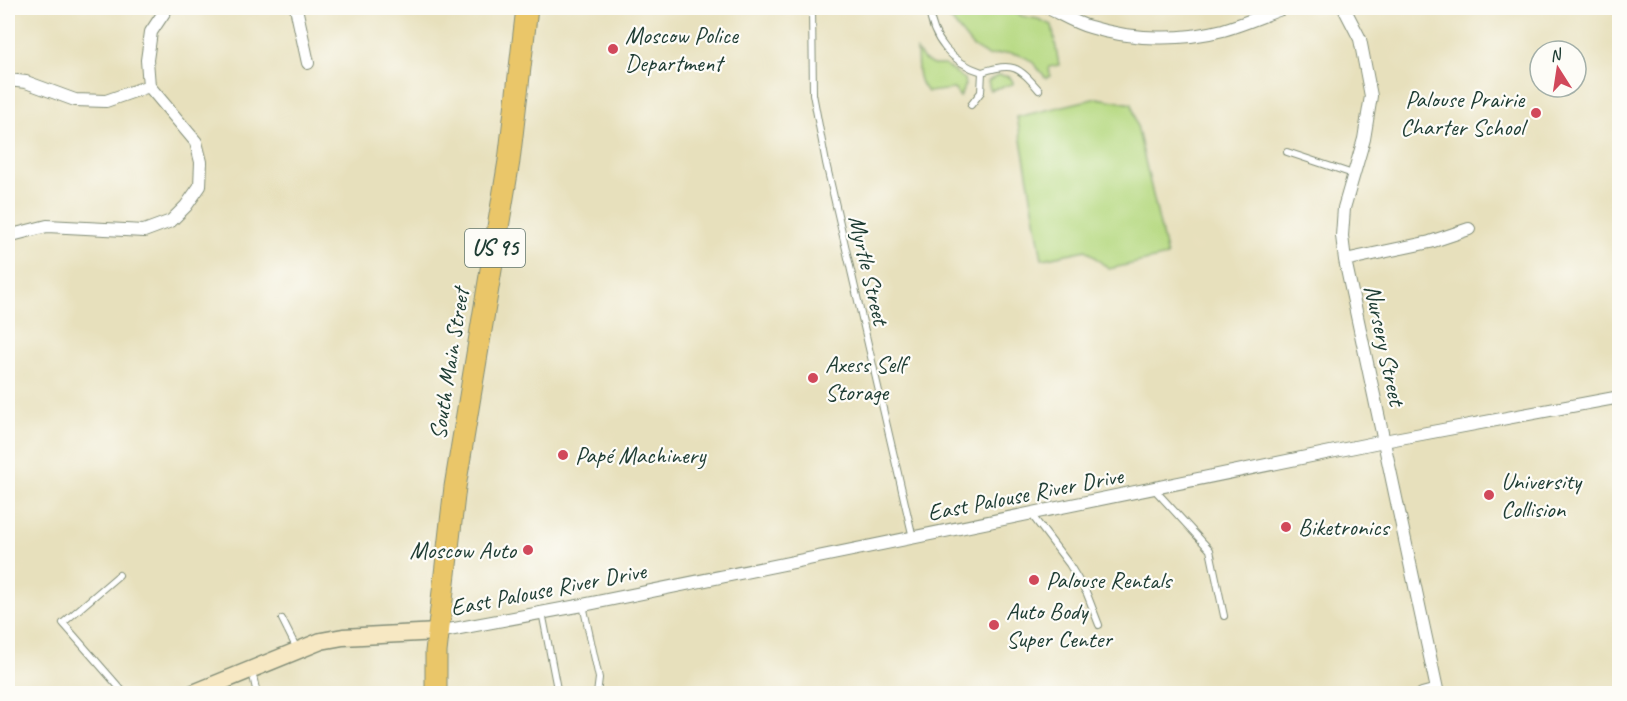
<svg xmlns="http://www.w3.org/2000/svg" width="1627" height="701" font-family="Caveat,sans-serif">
	<rect width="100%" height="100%" fill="#fdfcf7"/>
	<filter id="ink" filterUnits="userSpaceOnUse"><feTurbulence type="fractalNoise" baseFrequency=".0167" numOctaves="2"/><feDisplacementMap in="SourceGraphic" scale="12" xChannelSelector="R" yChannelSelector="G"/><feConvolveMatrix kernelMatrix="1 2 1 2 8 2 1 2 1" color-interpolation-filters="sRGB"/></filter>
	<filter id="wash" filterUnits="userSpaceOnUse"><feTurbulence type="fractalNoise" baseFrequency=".008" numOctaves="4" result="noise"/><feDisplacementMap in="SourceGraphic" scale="24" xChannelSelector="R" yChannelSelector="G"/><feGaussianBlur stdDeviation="1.35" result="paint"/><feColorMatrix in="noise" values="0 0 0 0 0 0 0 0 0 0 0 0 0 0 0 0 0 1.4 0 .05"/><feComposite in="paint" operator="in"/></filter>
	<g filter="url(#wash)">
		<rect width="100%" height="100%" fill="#e7e0bc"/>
		<path fill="#b6d981" stroke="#6a8b5a" stroke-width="1.5" d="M941,8H1006L1022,16L1038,19L1052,25L1059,65L1049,67L1050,76L1046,78L1044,77V75C1039,71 1036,65 1031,61C1017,51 1004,52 988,56L972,46L952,21L942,13Z
			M917,51L924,60L933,65H945L964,79L965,85L960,97L954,89L928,92C916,83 918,65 917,51Z
			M999,75L1010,77L1013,82V84L990,90L988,81Z
			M1097,98L1132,104L1167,256L1109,269L1086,250L1042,259L1017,117Z"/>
	</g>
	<g filter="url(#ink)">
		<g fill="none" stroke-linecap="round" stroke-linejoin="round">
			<defs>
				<path id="lane" d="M812,8L813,94L826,163L913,538
					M929,8C932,39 952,63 982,72L981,92L971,105
					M982,72C1013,62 1018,66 1039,90
					M1287,152L1353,174
					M1154,489L1210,550L1224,616
					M1031,514L1069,564L1087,594L1099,625
					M119,575L63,623L125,694
					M583,605L599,678L597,694
					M542,612L558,694
					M282,619L297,649
					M252,671L257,694"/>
				<path id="street" d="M296,8L308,63
					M1048,8C1061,14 1075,23 1090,27C1132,40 1181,41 1223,30C1244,24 1264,15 1284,8
					M1344,8L1360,39L1371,96L1364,139L1344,208L1342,236L1345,260L1438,694
					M8,80L26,82L75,100L106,101L149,86
					M8,236L47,226L144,231L171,221L186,206L200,186L201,162L196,142L149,86L147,60L151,32L167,8
					M1345,260L1430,242L1469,229
					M438,632L583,605L1384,441L1620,397
					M1422,694L1437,690"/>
				<path id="secondary" d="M191,694L321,641L343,637L438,632"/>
				<path id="highway" d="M436,694V652L455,487L509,161L527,8"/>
			</defs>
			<use href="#lane" stroke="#838e78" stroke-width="8"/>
			<use href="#street" stroke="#838e78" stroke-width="14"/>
			<use href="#secondary" stroke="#838e78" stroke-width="19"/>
			<use href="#highway" stroke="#838e78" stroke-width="23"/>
			<use href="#lane" stroke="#fff" stroke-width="6"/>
			<use href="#street" stroke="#fff" stroke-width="12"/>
			<use href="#secondary" stroke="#f7e8c3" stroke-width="16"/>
			<use href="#highway" stroke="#eac669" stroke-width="21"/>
		</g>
	</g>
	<g fill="#d1495b" stroke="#fdfcf7" stroke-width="2">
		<circle cx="613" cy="49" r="6"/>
		<circle cx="1536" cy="113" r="6"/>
		<circle cx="813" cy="378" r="6"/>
		<circle cx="563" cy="455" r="6"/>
		<circle cx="1489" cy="495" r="6"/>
		<circle cx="1286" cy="527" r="6"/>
		<circle cx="528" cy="550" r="6"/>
		<circle cx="1034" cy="580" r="6"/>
		<circle cx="994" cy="625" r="6"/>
	</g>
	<g text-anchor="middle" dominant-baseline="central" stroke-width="4.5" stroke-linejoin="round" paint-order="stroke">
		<rect fill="#fdfcf7" stroke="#62766e" stroke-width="1.5" x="465" y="229" width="60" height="38" rx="4.5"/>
		<g font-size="22" font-weight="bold" fill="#1f3d34">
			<text x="495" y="248">US 95</text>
		</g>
		<g font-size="24" fill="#1f3d34" stroke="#fdfcf7" text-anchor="start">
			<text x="625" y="35">Moscow Police<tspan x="625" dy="28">Department</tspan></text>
			<text x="1524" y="99" text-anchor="end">Palouse Prairie<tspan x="1524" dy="28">Charter School</tspan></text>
			<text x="825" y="364">Axess Self<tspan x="825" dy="28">Storage</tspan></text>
			<text x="575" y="455">Papé Machinery</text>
			<text x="1501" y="481">University<tspan x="1501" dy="28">Collision</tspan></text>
			<text x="1298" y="527">Biketronics</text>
			<text x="516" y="550" text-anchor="end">Moscow Auto</text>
			<text x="1046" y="580">Palouse Rentals</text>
			<text x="1006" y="611">Auto Body<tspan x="1006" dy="28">Super Center</tspan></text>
		</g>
		<g font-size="24" fill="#1f3d34" stroke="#fdfcf7">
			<text transform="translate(869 270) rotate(77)">Myrtle Street</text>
			<text transform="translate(1385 345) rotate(78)">Nursery Street</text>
			<text transform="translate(449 364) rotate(-81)">South Main Street</text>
			<text transform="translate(1025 494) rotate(-11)">East Palouse River Drive</text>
			<text transform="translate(548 589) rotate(-11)">East Palouse River Drive</text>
		</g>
	</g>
	<rect width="1627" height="701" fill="none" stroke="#fdfcf7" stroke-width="30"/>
	<g transform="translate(1558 69) rotate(348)"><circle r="28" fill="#fdfcf7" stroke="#a4b0a9" stroke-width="1.5"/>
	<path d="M0-4.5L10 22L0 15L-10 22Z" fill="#d1495b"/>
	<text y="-9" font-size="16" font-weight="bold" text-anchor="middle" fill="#1f3d34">N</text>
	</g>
</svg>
